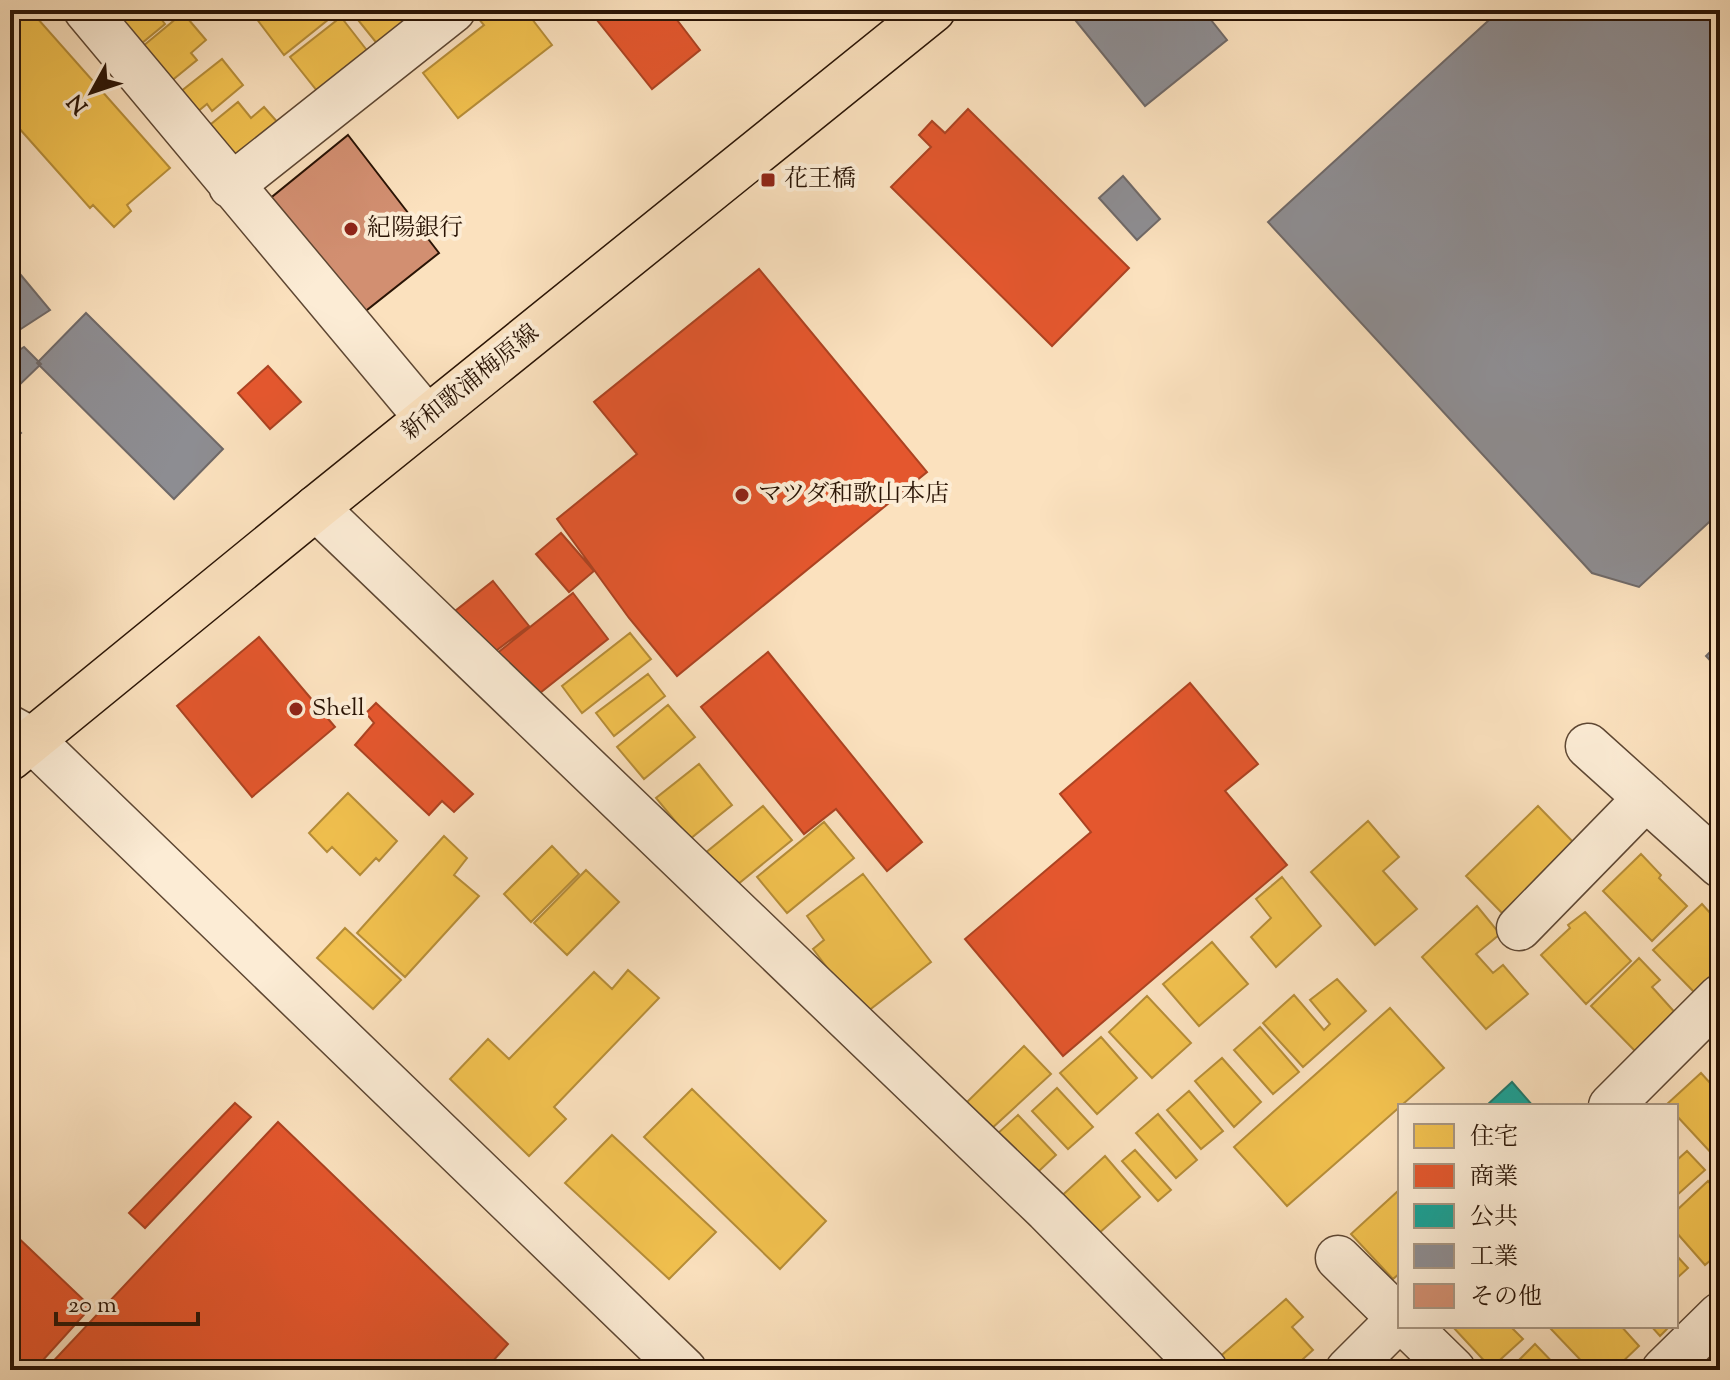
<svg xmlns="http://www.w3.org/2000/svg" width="1730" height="1380" font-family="'Sorts Mill Goudy','Noto Serif JP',serif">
	<rect width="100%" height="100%" fill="#fbe1be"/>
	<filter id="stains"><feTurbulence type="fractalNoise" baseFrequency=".0025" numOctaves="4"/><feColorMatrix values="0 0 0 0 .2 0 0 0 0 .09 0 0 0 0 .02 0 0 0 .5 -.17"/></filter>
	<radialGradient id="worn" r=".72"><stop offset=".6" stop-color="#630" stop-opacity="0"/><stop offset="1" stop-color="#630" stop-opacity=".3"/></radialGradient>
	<path fill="#f2c14e" stroke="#b68d38" stroke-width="2" d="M10,10H30L170,168L127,205L131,211L114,227L93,205L90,208L10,118Z
		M94,10H154L165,24L130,53Z
		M267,10H330L334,15L284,55L256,18Z
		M350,10H426L379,46Z
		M486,10H525L552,45L458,118L423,73L484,25L477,17Z
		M183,13L206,40L191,53L197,60L164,87L131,56Z
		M341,17L369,53L318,92L290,57Z
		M222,59L243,85L212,111L207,104L191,117L175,96Z
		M238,102L251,118L264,107L279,124L233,162L205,129Z
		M630,633L651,659L582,713L562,686Z
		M648,674L665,696L614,736L596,713Z
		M668,705L695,737L644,779L617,747Z
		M699,764L732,805L690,839L656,798Z
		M348,793L397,841L379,861L376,858L360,875L332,847L327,852L309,833Z
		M763,806L792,840L732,889L704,854Z
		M1538,806L1575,844L1503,914L1466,876Z
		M1368,821L1399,857L1383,871L1417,909L1375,945L1311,872Z
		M824,822L854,858L787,913L757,877Z
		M444,836L467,858L454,875L479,896L405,977L357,933Z
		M552,846L579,874L531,922L504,894Z
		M1641,854L1661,875L1659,878L1687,906L1652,941L1603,891Z
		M586,870L619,902L567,955L534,923Z
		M863,874L931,962L863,1015L813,949L824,940L807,916Z
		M1282,877L1321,926L1276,967L1251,937L1271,918L1256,899Z
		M1702,904L1720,924V969L1695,993L1653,950Z
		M1477,906L1500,934L1476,954L1493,973L1503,965L1528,994L1486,1029L1422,957Z
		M1585,912L1631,961L1586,1004L1541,955L1570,928L1568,925Z
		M345,928L401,980L373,1009L317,958Z
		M1212,942L1248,984L1199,1026L1163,984Z
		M1639,958L1660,980L1652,987L1679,1017L1638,1054L1591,1006Z
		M628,970L659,998L554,1107L566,1119L529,1156L450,1079L488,1039L509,1059L594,972L612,989Z
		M1337,979L1366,1011L1303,1067L1263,1023L1294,995L1324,1030L1330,1024L1310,1000Z
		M1147,996L1191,1043L1152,1078L1109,1032Z
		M1390,1008L1444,1068L1287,1206L1234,1147Z
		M1260,1027L1299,1072L1273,1094L1234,1050Z
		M1101,1037L1137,1078L1097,1114L1060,1073Z
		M1024,1046L1051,1074L990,1130L965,1104Z
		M1222,1058L1261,1102L1234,1127L1195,1081Z
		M1701,1073L1720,1094V1150L1714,1156L1676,1115V1106L1666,1105Z
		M1057,1088L1093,1127L1068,1149L1032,1111Z
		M692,1089L826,1221L780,1269L644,1137Z
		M1189,1091L1223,1131L1201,1149L1167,1110Z
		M1158,1114L1197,1160L1176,1178L1136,1133Z
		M1018,1115L1056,1155L1024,1185L986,1144Z
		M612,1135L716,1232L669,1279L565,1183Z
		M1135,1150L1171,1190L1158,1201L1122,1161Z
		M1687,1151L1705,1170L1676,1196V1161Z
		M1105,1156L1140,1197L1090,1241L1056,1201Z
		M1708,1181L1720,1195V1252L1705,1265L1676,1232V1211Z
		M1398,1191L1400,1193V1273L1393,1279L1351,1234Z
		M1676,1255L1688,1268L1676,1279Z
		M1286,1299L1303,1317L1292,1327L1313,1350L1291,1370H1222L1215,1361Z
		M1452,1326H1510L1523,1339L1491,1368Z
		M1552,1326H1621L1639,1346L1614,1370H1590L1550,1328Z
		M1651,1326H1670L1660,1336Z
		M1535,1344L1560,1370H1509Z"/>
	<path fill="#e4572e" stroke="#ac4322" stroke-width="2" d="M589,10H673L671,12L700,50L652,89Z
		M968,109L1129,268L1052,346L891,187L931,147L919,135L932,121L945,133Z
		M759,269L927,472L677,676L629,618L557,519L637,454L594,402Z
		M268,366L301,402L270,429L238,393Z
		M561,533L594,571L569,592L536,554Z
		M493,581L529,626L485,659L450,615Z
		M573,593L608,639L526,704L491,658Z
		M259,637L335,727L252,797L177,706Z
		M768,652L922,842L887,871L836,809L804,834L701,707Z
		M1190,683L1258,764L1225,791L1287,865L1063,1056L965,939L1091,832L1060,794Z
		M376,703L473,794L454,812L442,801L429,815L355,745L374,723L366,713Z
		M235,1103L251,1117L145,1228L129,1213Z
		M278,1122L508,1344L485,1370H45Z
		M10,1230L91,1307L34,1370H10Z"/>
	<path fill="#17a398" stroke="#1d786c" stroke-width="2" d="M1512,1082L1533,1106H1486Z"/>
	<path fill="#8d8d92" stroke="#6f6968" stroke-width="2" d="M1067,10H1203L1227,40L1145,106Z
		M1500,10H1720V512L1639,587L1592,573L1268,222Z
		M1123,176L1160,219L1137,240L1099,198Z
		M10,262L50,310L10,336Z
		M86,313L223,449L174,499L37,363Z
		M24,347L41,364L10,394V356Z
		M10,422L21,433L10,443Z
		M1720,642V671L1706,656Z"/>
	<path fill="#d28f71" stroke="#2a1405" stroke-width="2" d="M348,135L439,253L353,321L262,205Z"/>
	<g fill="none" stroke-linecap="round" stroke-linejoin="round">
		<defs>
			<path id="minor" d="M86,10L427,418
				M231,186L453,10
				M316,508L1047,1210L1205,1370
				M10,728L32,740L684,1370
				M1588,746L1720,865
				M1519,928L1646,798
				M1611,1106L1720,997
				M1338,1258L1400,1319
				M1408,1326L1453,1370
				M1348,1370L1400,1318
				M1664,1370L1720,1315"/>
			<path id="major" d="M10,758L316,508L933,10"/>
		</defs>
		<use href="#minor" stroke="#5e4733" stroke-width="47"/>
		<use href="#major" stroke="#2a1405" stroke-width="47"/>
		<use href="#minor" stroke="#fcecd5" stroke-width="44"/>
		<use href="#major" stroke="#fbe1be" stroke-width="44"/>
	</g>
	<g fill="#8f2418" stroke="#fcecd5" stroke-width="3">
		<rect x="760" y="172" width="16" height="16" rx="4"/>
		<circle cx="351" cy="229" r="8"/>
		<circle cx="742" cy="495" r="8"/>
		<circle cx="296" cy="709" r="8"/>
	</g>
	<g text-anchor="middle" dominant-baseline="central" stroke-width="8" stroke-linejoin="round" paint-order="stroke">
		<g font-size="24" fill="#2a1405" stroke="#fcecd5" text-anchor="start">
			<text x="784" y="180">花王橋</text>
			<text x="367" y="229">紀陽銀行</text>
			<text x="758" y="495">マツダ和歌山本店</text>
			<text x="312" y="709">Shell</text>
		</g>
		<g font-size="24" fill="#2a1405" stroke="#fcecd5">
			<text transform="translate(471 383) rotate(-39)">新和歌浦梅原線</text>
		</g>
	</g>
	<rect width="1730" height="1380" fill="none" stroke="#fbe1be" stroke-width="40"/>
	<rect x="12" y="12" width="1706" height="1356" fill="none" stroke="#2a1405" stroke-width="4"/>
	<rect x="20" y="20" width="1690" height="1340" fill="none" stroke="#2a1405" stroke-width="2"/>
	<rect x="1398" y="1104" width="280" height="224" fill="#fcecd5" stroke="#a89682" stroke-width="2"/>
	<rect x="1414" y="1124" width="40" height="24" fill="#f2c14e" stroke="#a89682" stroke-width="2"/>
	<text x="1470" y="1144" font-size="24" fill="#2a1405">住宅</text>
	<rect x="1414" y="1164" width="40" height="24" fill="#e4572e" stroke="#a89682" stroke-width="2"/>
	<text x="1470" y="1184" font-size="24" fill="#2a1405">商業</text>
	<rect x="1414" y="1204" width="40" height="24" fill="#17a398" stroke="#a89682" stroke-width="2"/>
	<text x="1470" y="1224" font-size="24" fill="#2a1405">公共</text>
	<rect x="1414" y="1244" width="40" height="24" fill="#8d8d92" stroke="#a89682" stroke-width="2"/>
	<text x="1470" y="1264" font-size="24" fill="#2a1405">工業</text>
	<rect x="1414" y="1284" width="40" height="24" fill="#d28f71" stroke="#a89682" stroke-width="2"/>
	<text x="1470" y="1304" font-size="24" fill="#2a1405">その他</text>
	<g transform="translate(92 92) rotate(230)" stroke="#fcecd5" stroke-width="6" paint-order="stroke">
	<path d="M0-6L14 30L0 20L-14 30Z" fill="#2a1405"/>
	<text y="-12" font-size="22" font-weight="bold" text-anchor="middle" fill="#2a1405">N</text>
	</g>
	<path d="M56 1312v12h142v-12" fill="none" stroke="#2a1405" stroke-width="4"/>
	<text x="68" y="1312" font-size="24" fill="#2a1405" stroke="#fcecd5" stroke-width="6" paint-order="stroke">20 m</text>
	<rect width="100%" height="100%" filter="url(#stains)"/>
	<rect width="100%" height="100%" fill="url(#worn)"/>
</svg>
